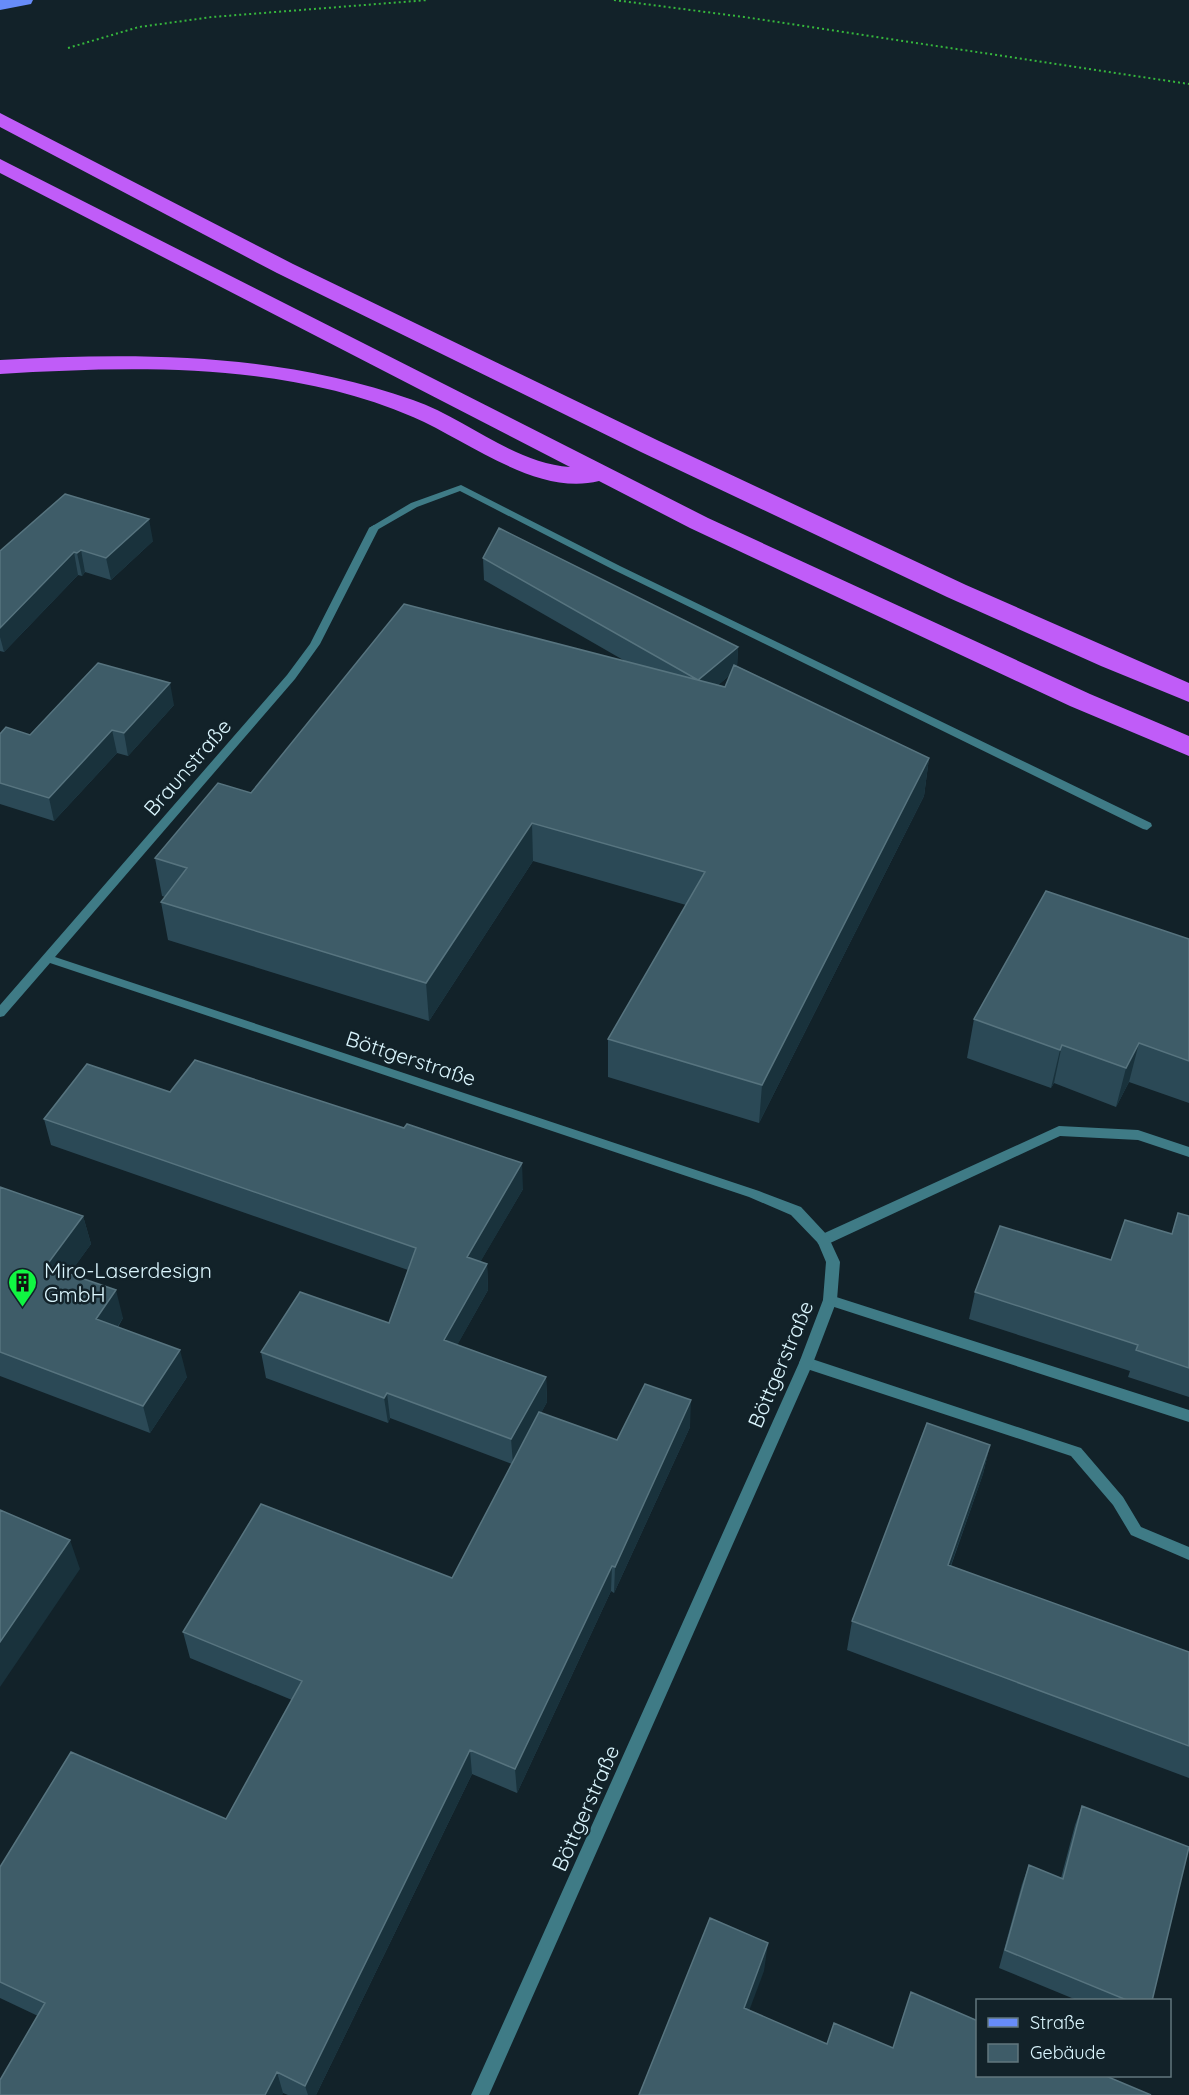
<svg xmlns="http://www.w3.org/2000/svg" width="1189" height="2095" font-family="Quicksand,sans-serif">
	<rect width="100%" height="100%" fill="#122229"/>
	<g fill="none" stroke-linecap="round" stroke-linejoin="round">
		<path stroke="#36b73d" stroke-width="2" stroke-dasharray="2 3" stroke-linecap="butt" d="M614,0L744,17L1189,84
			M68,48L139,27L212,17L428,0"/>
		<path fill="#3f7b86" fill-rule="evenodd" d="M461,485L620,566L1151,823L1152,826L1147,830L1143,829L614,570L460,491L417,507L377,530L374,531L369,528L411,503Z
			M1059,1126L1138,1130L1189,1147V1157L1138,1140L1060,1136L828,1244L823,1245L818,1244L817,1240L818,1236Z
			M830,1295L1189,1410V1422L825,1304L823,1300L825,1296Z
			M806,1357L1081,1448L1123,1497L1141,1527L1189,1547V1560L1131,1535L1113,1505L1071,1456L801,1367L799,1363L801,1359Z"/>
		<path fill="#3f7b86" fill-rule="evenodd" d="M374,525L379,528L320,644L295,679L55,957L759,1191L801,1207L828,1236L840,1262L837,1300L813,1363L489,2095H471L799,1363L823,1300L826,1262L818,1243L791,1215L749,1197L50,963L4,1016L0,1017V1005L287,675L310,644L369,528Z"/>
		<path fill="#678cf9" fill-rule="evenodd" d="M0,0H33L31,4L0,10Z"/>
		<path fill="#c05cf8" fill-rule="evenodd" d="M0,113L293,264L659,441L966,585L1189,683V702L1101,666L947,597L641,452L277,273L0,127Z
			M0,159L708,518L1090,694L1189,736V756L1070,706L690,528L599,481C537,497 467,440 413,417C285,362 137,366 0,374V360C140,352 279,353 413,400C466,418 513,463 570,467L0,173Z"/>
	</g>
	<path fill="#2b4956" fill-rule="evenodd" d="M153,541L111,580L85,572L82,576L78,575L4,652L0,651V551Z
		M483,558L738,647L737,666L929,758L924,796L759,1123L608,1077V1039L686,905L533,861L429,1021L168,940L161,902L165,897L162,896L155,858L251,793L625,661L484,580ZM730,675L725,687L718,685Z
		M174,705L128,756L117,753L54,821L0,804V734L30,735Z
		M1189,939V1103L1129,1082L1116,1107L1054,1083L1051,1088L967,1058L974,1019Z
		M170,1092L523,1189L480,1262L487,1264L488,1290L457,1345L546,1377L547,1402L541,1413L617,1440L690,1427L614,1593L611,1591L517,1793L472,1774L316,2095H288L283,2093L282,2095H0L38,2016L0,1998V1867L226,1819L292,1700L190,1658L183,1632L452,1578L512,1464L390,1418L388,1423L266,1378L261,1352L389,1323L408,1270L51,1145L44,1119Z
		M0,1187L83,1216L91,1244L69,1274L123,1318L118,1327L187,1377L150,1433L0,1376Z
		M1189,1216V1397L1128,1377L1130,1371L969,1319L975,1292L1111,1260L1172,1234Z
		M990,1445L983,1474L951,1566L1189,1652V1778L847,1650L852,1621Z
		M1082,1806L1152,2001H1079L999,1968L1022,1884L1029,1865L1061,1878L1075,1825Z"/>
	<path fill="#19323c" d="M149,519L153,541L111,580L106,558Z
		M81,550L85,572L82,576L77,553Z
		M74,552L78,575L4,652L0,637V628Z
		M738,647L737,669L697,703L698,680Z
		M170,683L174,705L128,756L124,733Z
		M112,730L117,753L54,821L49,798Z
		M929,758L924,796L759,1123L762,1085Z
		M532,823L533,861L429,1021L426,983Z
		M1139,1043L1129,1082L1116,1107L1126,1068Z
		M1062,1045L1054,1083L1051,1088L1060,1050Z
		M522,1163L523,1189L468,1283L467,1257Z
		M83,1216L91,1244L55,1294L46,1266Z
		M487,1264L488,1290L446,1365L444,1340Z
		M116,1290L123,1318L104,1347L96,1319Z
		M180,1350L187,1377L150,1433L143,1406Z
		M546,1377L547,1402L513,1464L511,1439Z
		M387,1393L390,1418L388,1423L384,1398Z
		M691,1400L690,1427L614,1593L615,1567Z
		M990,1445L983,1474L941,1593L948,1565Z
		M70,1540L80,1569L0,1687V1642Z
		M612,1566L611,1591L517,1793L515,1769Z
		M470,1750L472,1774L316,2095H308L305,2086Z
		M768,1943L764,1971L740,2035L744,2008Z
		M277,2072L283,2093L282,2095H265Z"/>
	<path fill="#3e5c68" stroke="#57747f" stroke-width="1.5" d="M65,494L149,519L106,558L81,550L77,553L74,552L0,628V551Z
		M499,528L738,647L698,680L483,558Z
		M404,604L725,687L734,665L929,758L762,1085L608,1039L705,872L532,823L426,983L161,902L187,868L155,858L218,783L251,793Z
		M98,663L170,683L124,733L112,730L49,798L0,783V734L6,727L30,735Z
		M1046,891L1189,939V1061L1139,1043L1126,1068L1062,1045L1060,1050L974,1019Z
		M195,1060L404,1128L407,1124L522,1163L467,1257L487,1264L444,1340L546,1377L511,1439L387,1393L384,1398L261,1352L300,1292L389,1323L416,1248L44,1119L87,1064L170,1092Z
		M0,1187L83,1216L46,1266L116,1290L96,1319L180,1350L143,1406L0,1352Z
		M1178,1213L1189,1216V1368L1136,1350L1138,1345L975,1292L1000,1226L1111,1260L1125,1220L1172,1234Z
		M645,1384L691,1400L615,1567L612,1566L515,1769L470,1750L305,2086L277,2072L265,2095H0V2080L45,2003L0,1982V1867L71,1752L226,1819L302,1681L183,1632L261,1504L452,1578L539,1412L617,1440Z
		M927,1423L990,1445L948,1565L1189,1652V1746L852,1621Z
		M0,1510L70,1540L0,1642Z
		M1082,1806L1189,1847L1152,2001H1129L1005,1950L1029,1865L1063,1879Z
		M710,1918L768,1943L744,2008L827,2044L834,2023L893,2048L911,1992L978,2021V2076H1106L1151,2095H639Z"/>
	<defs>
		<symbol id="building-pin" viewBox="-11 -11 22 30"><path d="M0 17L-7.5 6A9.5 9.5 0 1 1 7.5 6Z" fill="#10f542" stroke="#122229"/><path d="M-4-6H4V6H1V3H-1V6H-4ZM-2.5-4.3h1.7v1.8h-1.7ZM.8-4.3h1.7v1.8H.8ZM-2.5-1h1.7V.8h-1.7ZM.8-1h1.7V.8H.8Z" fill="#111"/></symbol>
	</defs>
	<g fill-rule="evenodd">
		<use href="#building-pin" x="6" y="1266" width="33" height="45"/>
	</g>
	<g text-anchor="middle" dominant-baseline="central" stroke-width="5" stroke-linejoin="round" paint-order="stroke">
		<g font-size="21" fill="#dbf6fe" stroke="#122229">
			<text transform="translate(187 767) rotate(-49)">Braunstraße</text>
			<text transform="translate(411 1058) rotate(18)">Böttgerstraße</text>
			<text transform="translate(780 1364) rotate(-67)">Böttgerstraße</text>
			<text transform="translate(585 1808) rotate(-66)">Böttgerstraße</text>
		</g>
		<g font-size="21" fill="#dbf6fe" stroke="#122229" text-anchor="start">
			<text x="44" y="1270">Miro-Laserdesign<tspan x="44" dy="24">GmbH</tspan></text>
		</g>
	</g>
	<rect x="976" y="1999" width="195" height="78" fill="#122229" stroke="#62777e" stroke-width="1.5"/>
	<rect x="988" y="2018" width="30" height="9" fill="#678cf9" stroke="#62777e" stroke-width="1.5"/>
	<text x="1030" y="2029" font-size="18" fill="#dbf6fe">Straße</text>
	<rect x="988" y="2044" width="30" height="18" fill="#3e5c68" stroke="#62777e" stroke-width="1.5"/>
	<text x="1030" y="2059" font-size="18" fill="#dbf6fe">Gebäude</text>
</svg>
